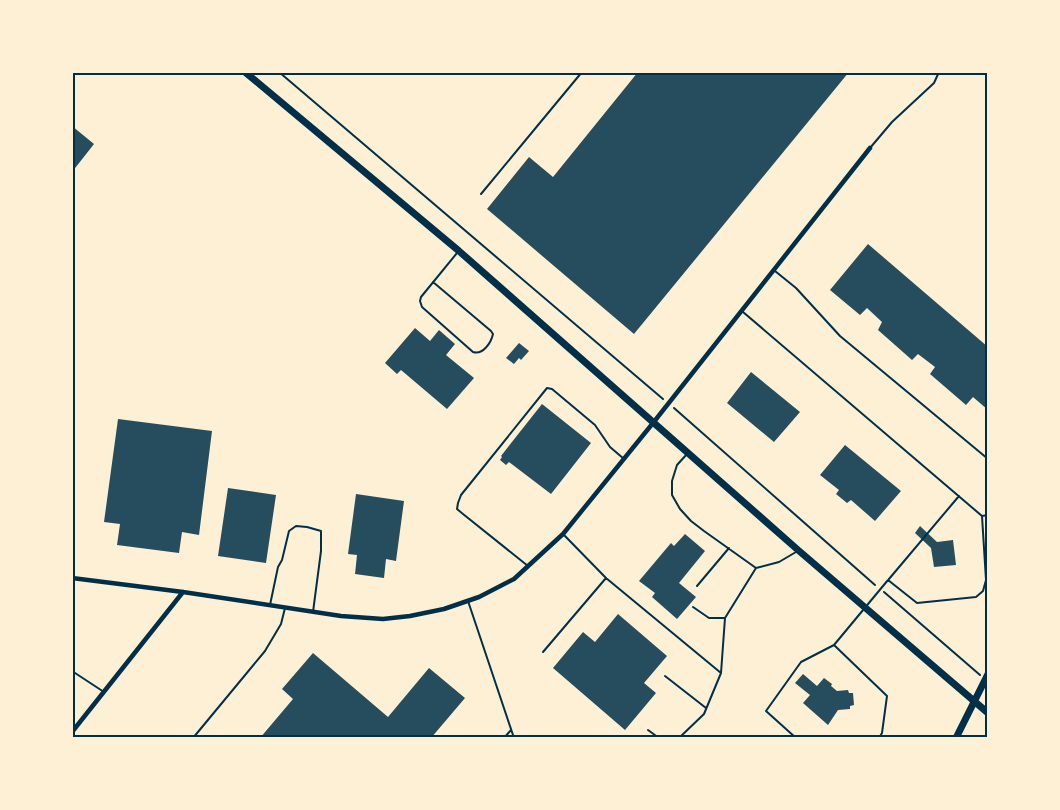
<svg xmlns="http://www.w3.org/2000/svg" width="1060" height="810" font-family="Roboto,sans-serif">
	<rect width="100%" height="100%" fill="#fdf0d5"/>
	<path fill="#264d5e" d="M638,72H849L634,334L487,209L529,157L553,177Z
		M72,126L94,144L72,172Z
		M868,244L988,347V410L973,397L966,405L930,374L935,367L918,354L912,360L878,330L882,322L867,308L860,315L830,290Z
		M415,328L430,341L439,330L455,344L446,355L474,378L447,409L401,370L397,374L385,363Z
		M519,343L529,351L521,360L519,358L514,364L506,358Z
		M751,372L800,412L774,442L727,403Z
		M542,404L591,443L551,494L509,462L506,465L500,460L502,457L501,456Z
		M118,419L212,431L199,535L182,532L179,553L117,545L120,524L104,522Z
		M845,445L901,491L875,521L851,500L847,503L836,494L839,490L820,475Z
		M228,488L276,495L266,563L218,556Z
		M356,494L404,501L396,561L386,559L384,578L355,574L357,555L348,554Z
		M920,526L937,542L953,540L956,565L934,567L931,548L915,533Z
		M685,534L705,551L679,583L696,597L677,619L652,597L655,593L639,581L671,543L674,546Z
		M618,614L667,656L644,683L656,693L625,730L553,668L583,632L595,642Z
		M313,653L388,717L429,668L465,698L431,738H260L293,699L282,689Z
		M803,674L817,686L824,678L832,684L831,686L837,691L848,690L849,693H853L854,705L850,706V709L838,710L828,725L803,703L810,695L795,683Z"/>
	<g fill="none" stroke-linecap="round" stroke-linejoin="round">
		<path stroke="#003049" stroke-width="2" d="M279,72L663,399
			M674,408L875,585
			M884,592L980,675"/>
		<path stroke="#003049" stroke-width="2" d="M870,148L892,122L934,83L939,72
			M481,194L582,72
			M775,271L796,288L840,336L988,459
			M433,282L491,331L493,334C491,343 483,355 473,352L422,307L420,301L421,297L457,253
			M743,312L982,516
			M687,454L677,465L672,481V495L680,509L691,521L704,531L756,568L779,562L796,552
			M563,534L606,578L721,673
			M528,566L463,514L457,509L458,503L461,495L547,388L552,389L595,425L610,447L624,459
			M889,579L959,496
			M697,586L729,548
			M468,601L514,738
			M270,605L278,567L282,560L289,531L296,526L307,527L321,531V551L313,612
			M693,607L709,618H725
			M543,652L606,578
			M72,671L104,692
			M665,676L706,708
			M648,730L659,738
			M193,738L265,651L281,624L285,608
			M504,738L511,730
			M679,738L704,714L721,673L725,618L756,568
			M796,738L766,711L801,662L834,645
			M879,738L882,733L887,696L834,645L888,580L917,603L976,597L983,591L986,580L982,516L988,515"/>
		<path stroke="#003049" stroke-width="4.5" d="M72,578L183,592L341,616L383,619L410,616L444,609L479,597L514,579L563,534L653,423L870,148
			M72,732L183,592"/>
		<path stroke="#003049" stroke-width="7" d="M245,72L459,251L798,550L988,713
			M956,738L988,674"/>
	</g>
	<rect width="1060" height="810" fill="none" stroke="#fdf0d5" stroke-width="147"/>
	<rect x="74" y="74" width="912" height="662" fill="none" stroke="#003049" stroke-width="2"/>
</svg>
